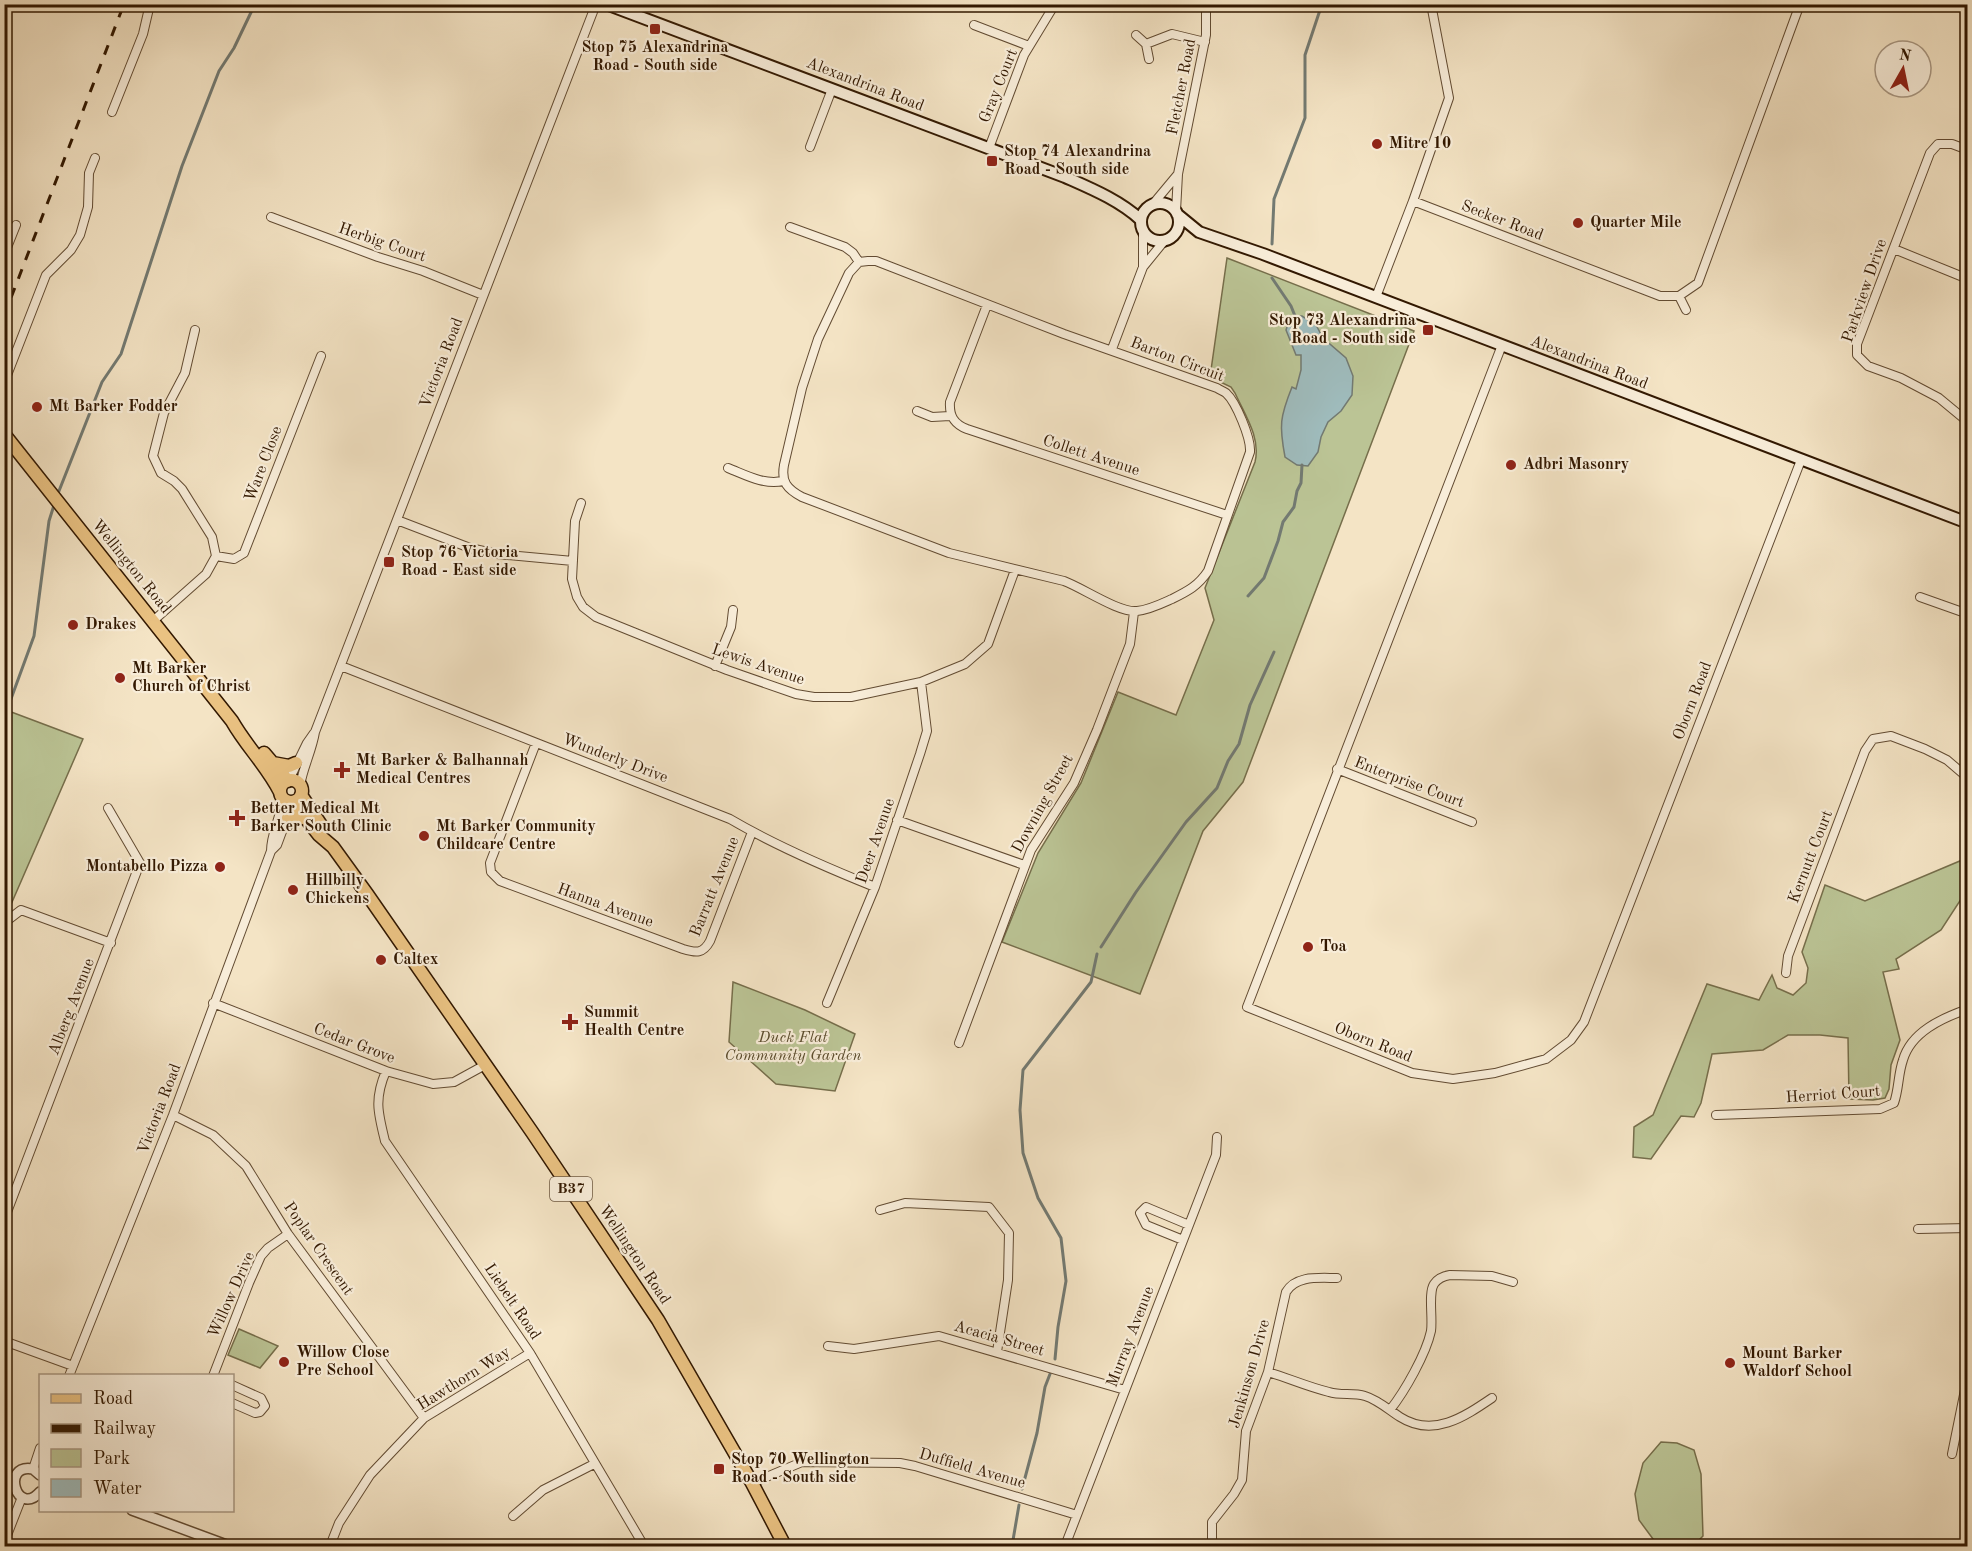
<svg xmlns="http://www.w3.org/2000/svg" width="1972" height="1551" font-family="'Old Standard TT',serif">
	<rect width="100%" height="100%" fill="#f4e4c5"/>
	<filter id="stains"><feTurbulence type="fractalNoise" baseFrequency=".00333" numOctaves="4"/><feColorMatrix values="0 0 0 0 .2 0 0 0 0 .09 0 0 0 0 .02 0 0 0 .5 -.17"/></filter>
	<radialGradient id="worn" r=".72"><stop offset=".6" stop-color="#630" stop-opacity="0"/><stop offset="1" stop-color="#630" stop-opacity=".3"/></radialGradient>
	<path fill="#bbc495" stroke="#766e4b" stroke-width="1.5" d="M1227,258L1414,331L1243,782L1203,831L1140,994L1002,942L1038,853L1081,783L1118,692L1176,715L1214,620L1205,588L1255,462C1261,438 1245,415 1235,393L1231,387L1210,377Z
		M6,710L83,739L9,909L5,912Z
		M1967,858V890L1941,930L1896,959L1899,969L1883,972L1900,1040L1891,1065L1889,1089L1885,1098L1873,1100L1849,1099L1848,1038L1820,1035H1788L1763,1050L1712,1054L1701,1103L1694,1117L1681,1116L1651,1159L1633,1157L1634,1127L1653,1115L1707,984L1759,1000L1772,975L1777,988L1793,995L1806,983L1808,968L1802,952L1825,885L1865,901Z
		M733,982L805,1010L855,1034L835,1091L776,1084L729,1042Z
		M239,1329L278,1346L260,1368L228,1355Z
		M1661,1442L1677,1443L1694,1450L1701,1474L1703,1536L1693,1546H1666L1656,1543L1639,1520L1635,1494L1643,1463Z"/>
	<path fill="#9fbcbd" stroke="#737a72" stroke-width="1.5" d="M1295,316H1302L1316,325L1323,338L1346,358L1353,376L1352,395L1341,411L1328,422L1321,437L1318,452L1308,466L1297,465L1285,457C1279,425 1280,417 1292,387L1296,389L1301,370V355H1296L1286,330L1290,318Z"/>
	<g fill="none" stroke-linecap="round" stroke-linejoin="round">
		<path stroke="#737a72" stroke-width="3" d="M1272,244L1274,199L1305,118V55L1322,4
			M1272,278L1291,306L1295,316
			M57,496L102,382L121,354L182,166L219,71L234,48L255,4
			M1248,596L1264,578L1278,541L1283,522L1294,507L1297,491L1301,483L1302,465
			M4,718L34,636L49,521L55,502
			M1101,947L1136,892L1186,822L1217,788L1228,761L1239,744L1250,705L1274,652
			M1055,1359L1058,1327L1066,1281L1061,1238L1038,1198L1023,1153L1020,1110L1023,1070L1091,982L1097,954
			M1022,1489L1037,1433L1045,1387L1050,1374
			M1012,1546L1019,1505"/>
		<defs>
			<path id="minor" d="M974,25L1029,46
				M1136,35L1146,44L1149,59
				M1146,44L1172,34L1205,42
				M112,112L143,34L150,4
				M810,147L832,89
				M989,148L1024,55L1055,4
				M1968,150L1952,144H1938L1930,153L1857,344V355L1868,366L1901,378L1939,398L1968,422
				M1413,201L1449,98L1431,4
				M1153,204L1178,174
				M1176,211L1178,174L1206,35V4
				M271,217L378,257L423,271L483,295
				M790,227L845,247L853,253L859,262
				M1894,249L1968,279
				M4,255L16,225
				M868,261H876L1064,334L1217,388C1220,390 1223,391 1226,393C1236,402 1251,438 1250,452L1208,571C1198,586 1188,591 1172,599C1161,604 1149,610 1137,611C1119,613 1083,588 1064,581L949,553L802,497C787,489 781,482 784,465L802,388L818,339L849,273L859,262Z
				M1143,267V230
				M1679,296L1686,310
				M1376,297L1413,201L1660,296H1679L1698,283L1800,4
				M987,305L950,402C949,416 954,424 967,429L1227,515
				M1502,345L1247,1007L1412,1073L1453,1079L1495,1073L1546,1059L1571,1040L1584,1022L1801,460
				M1112,349L1143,267L1165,240
				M4,383L46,275L71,250L80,235L88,207L89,173L95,158
				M917,411L932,417L950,416
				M728,468C746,475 763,485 783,481
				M581,503L575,521L572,579L577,597L583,607L596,617L727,670L796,694L814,697H851L921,682L965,664L988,644L1015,570
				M397,520L470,548L497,554L573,561
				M216,556L234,559L244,553L321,356
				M1920,597L1968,614
				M153,621L206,574L216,556L212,537L182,489L174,481L161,473L153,456L164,413L185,373L195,330
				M341,666L730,819C776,846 825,867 875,887
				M715,666L731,627L733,610
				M536,743L490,863L491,872L500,881L683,949C696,953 703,954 710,941L752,832
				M1337,769L1472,822
				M289,780L307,743L314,733
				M300,786C303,767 312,751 315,732L596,4
				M897,820L1024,865
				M271,851L277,845L293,802
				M4,923L21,910L111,943
				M1786,973L1788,956L1865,751L1873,739L1891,736L1925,749L1947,760L1968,778
				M213,1003L386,1071L433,1084L454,1082L485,1065
				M827,1003L875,887L920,754L927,731L921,682
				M959,1043L1031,850L1074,783L1097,730L1130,644L1134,612
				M386,1071C374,1099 378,1113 385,1141L530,1353L644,1546
				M173,1115L213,1135L246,1166L288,1234L424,1418
				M1716,1115L1880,1109L1894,1103C1899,1089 1898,1074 1903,1060C1911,1032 1942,1018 1968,1009
				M880,1210L905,1203L989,1207L1009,1233L1008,1280L997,1352
				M4,1220L140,863L108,808
				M1918,1229L1968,1228
				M1183,1240L1146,1225L1140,1213L1146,1207L1189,1225
				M4,1341L73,1366
				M828,1346L854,1349L939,1336L1125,1390
				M1268,1372C1288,1378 1308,1387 1329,1392C1341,1396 1353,1392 1365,1396C1378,1400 1389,1410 1400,1417C1433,1438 1464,1417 1492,1398
				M69,1376L173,1115L271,851C271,832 282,816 282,798
				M213,1376L249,1283L261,1256L268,1248L288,1234
				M232,1385L261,1398L265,1406L260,1412L255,1413L232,1403
				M1390,1410C1405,1391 1426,1354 1431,1331C1433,1318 1428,1293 1434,1284C1438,1278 1444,1276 1450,1275L1492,1276L1513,1282
				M1952,1454L1968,1375
				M33,1469L40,1448
				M752,1483L802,1462L900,1463L915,1466L1077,1515
				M513,1516L543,1490L594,1464
				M4,1543L22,1497
				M330,1546L339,1523L370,1475L424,1418L530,1353
				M1065,1546L1216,1155L1217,1137
				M1214,1546L1212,1539V1522L1234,1494L1242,1480L1246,1431L1268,1372L1286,1292C1296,1275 1319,1278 1337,1278"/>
			<path id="tertiary" d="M40,1475L33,1469C0,1463 17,1518 40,1492
				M132,1510L229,1546"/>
			<path id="secondary" d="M606,4L1065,177C1092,189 1119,200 1141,220
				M1141 222a19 19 0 1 1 38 0a19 19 0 1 1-38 0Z
				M1177,214L1199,232L1263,254L1968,523"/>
			<path id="primary" d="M4,434L232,721C246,746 267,766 280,792
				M264,753L288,781
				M273,763L289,766L296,763
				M280 791a11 11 0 1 1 22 0a11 11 0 1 1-22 0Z
				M301,795L323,828
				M293,802L319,835L333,847L367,894L532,1132L658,1320L752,1483L785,1546
				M288,818L299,817L307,819"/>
		</defs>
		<use href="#minor" stroke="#624b32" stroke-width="10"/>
		<use href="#tertiary" stroke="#624b32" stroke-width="12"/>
		<use href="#secondary" stroke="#321801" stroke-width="14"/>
		<use href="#primary" stroke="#321801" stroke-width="15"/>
		<use href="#minor" stroke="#f8edd9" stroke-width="8"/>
		<use href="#tertiary" stroke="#f8edd9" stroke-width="9"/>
		<use href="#secondary" stroke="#f8edd9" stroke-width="10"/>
		<use href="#primary" stroke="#eac282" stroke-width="12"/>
		<path stroke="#321801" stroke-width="3" stroke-dasharray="10 10" stroke-linecap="butt" d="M4,316L124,4"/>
	</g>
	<g fill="#8f2418" stroke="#f8edd9" stroke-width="2">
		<rect x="649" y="23" width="12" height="12" rx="3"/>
		<circle cx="1377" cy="144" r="6"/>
		<rect x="986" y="155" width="12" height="12" rx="3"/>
		<circle cx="1578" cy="223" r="6"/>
		<rect x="1422" y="324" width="12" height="12" rx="3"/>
		<circle cx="37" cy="407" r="6"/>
		<circle cx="1511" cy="465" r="6"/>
		<rect x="383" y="556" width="12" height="12" rx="3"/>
		<circle cx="73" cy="625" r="6"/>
		<circle cx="120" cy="678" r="6"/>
		<path d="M339 761h6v6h6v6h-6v6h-6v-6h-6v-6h6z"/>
		<path d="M234 809h6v6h6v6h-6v6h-6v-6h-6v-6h6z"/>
		<circle cx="424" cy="836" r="6"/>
		<circle cx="220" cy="867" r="6"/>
		<circle cx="293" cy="890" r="6"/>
		<circle cx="1308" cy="947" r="6"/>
		<circle cx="381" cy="960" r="6"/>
		<path d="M567 1013h6v6h6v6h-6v6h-6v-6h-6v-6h6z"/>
		<circle cx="284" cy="1362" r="6"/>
		<circle cx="1730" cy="1363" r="6"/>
		<rect x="713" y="1463" width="12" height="12" rx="3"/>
	</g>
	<g text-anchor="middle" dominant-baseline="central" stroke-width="4.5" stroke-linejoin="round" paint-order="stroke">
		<rect fill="#f8edd9" stroke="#6d5842" stroke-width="1.5" x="550" y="1177" width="42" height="24" rx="4.5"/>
		<g font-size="15" font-weight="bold" fill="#321801">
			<text x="571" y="1189">B37</text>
		</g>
		<g font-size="16" font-weight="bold" fill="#321801" stroke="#f8edd9" text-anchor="start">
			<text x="655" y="48" text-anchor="middle">Stop 75 Alexandrina<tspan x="655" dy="18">Road - South side</tspan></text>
			<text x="1389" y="144">Mitre 10</text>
			<text x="1004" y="152">Stop 74 Alexandrina<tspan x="1004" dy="18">Road - South side</tspan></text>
			<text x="1590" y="223">Quarter Mile</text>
			<text x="1416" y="321" text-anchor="end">Stop 73 Alexandrina<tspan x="1416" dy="18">Road - South side</tspan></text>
			<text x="49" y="407">Mt Barker Fodder</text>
			<text x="1523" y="465">Adbri Masonry</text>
			<text x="401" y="553">Stop 76 Victoria<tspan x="401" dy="18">Road - East side</tspan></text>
			<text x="85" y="625">Drakes</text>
			<text x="132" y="669">Mt Barker<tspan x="132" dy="18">Church of Christ</tspan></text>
			<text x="356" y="761">Mt Barker &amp; Balhannah<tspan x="356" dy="18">Medical Centres</tspan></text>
			<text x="250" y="809">Better Medical Mt<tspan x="250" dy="18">Barker South Clinic</tspan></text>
			<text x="436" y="827">Mt Barker Community<tspan x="436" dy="18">Childcare Centre</tspan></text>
			<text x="208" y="867" text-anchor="end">Montabello Pizza</text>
			<text x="305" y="881">Hillbilly<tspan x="305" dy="18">Chickens</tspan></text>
			<text x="1320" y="947">Toa</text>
			<text x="393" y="960">Caltex</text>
			<text x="584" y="1013">Summit<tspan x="584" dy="18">Health Centre</tspan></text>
			<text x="296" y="1353">Willow Close<tspan x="296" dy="18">Pre School</tspan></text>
			<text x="1742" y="1354">Mount Barker<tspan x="1742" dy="18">Waldorf School</tspan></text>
			<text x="731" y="1460">Stop 70 Wellington<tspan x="731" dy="18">Road - South side</tspan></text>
		</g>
		<g font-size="16" fill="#321801" stroke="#f8edd9">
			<text transform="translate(865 85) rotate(21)">Alexandrina Road</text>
			<text transform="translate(999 86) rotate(-68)">Gray Court</text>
			<text transform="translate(1182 87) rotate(-79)">Fletcher Road</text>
			<text transform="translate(1502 221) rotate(21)">Secker Road</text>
			<text transform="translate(382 243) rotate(19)">Herbig Court</text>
			<text transform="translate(1865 291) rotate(-71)">Parkview Drive</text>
			<text transform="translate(1177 360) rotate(21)">Barton Circuit</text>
			<text transform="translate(442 363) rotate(-69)">Victoria Road</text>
			<text transform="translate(1589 363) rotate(21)">Alexandrina Road</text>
			<text transform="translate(1091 456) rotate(18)">Collett Avenue</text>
			<text transform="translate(264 464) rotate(-69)">Ware Close</text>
			<text transform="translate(131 567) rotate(51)">Wellington Road</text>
			<text transform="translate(758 665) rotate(19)">Lewis Avenue</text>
			<text transform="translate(1693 701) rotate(-69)">Oborn Road</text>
			<text transform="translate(615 759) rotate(21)">Wunderly Drive</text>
			<text transform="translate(1409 783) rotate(21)">Enterprise Court</text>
			<text transform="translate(1043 804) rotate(-61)">Downing Street</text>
			<text transform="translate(876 841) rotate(-71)">Deer Avenue</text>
			<text transform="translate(1811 857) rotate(-69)">Kernutt Court</text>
			<text transform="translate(715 887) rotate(-68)">Barratt Avenue</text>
			<text transform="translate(605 906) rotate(20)">Hanna Avenue</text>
			<text transform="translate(72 1007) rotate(-69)">Alberg Avenue</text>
			<text transform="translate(1373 1043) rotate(22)">Oborn Road</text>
			<text transform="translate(354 1044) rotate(21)">Cedar Grove</text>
			<text transform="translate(1833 1095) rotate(-4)">Herriot Court</text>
			<text transform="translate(160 1109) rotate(-69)">Victoria Road</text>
			<text transform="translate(318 1249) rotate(55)">Poplar Crescent</text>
			<text transform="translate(634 1255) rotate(56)">Wellington Road</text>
			<text transform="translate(232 1295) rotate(-66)">Willow Drive</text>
			<text transform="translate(512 1302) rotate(56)">Liebelt Road</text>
			<text transform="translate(1131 1337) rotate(-69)">Murray Avenue</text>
			<text transform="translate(999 1339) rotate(16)">Acacia Street</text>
			<text transform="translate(1250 1374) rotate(-74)">Jenkinson Drive</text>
			<text transform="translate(464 1379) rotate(-32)">Hawthorn Way</text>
			<text transform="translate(972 1469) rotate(16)">Duffield Avenue</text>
		</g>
		<g font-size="16" font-style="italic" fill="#5b4c2d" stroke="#f8edd9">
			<text x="793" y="1038">Duck Flat<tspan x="793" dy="18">Community Garden</tspan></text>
		</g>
	</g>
	<rect width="1972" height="1551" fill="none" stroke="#f4e4c5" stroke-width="24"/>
	<rect x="6" y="6" width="1960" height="1539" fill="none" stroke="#321801" stroke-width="3"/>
	<rect x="12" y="12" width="1948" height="1527" fill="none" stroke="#321801" stroke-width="1.5"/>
	<rect x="39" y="1374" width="195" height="138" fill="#f8edd9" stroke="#a99883" stroke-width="1.5"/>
	<rect x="51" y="1394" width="30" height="9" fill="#eac282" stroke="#a99883" stroke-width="1.5"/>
	<text x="93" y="1404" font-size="18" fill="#321801">Road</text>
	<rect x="51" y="1424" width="30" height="9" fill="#321801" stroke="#a99883" stroke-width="1.5"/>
	<text x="93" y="1434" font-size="18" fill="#321801">Railway</text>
	<rect x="51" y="1449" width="30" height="18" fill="#bbc495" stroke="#a99883" stroke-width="1.5"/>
	<text x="93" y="1464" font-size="18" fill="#321801">Park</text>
	<rect x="51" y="1479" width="30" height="18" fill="#9fbcbd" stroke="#a99883" stroke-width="1.5"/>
	<text x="93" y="1494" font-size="18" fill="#321801">Water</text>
	<g transform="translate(1903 69) rotate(9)"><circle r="28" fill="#f8edd9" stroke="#a99883" stroke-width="1.5"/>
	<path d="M0-4.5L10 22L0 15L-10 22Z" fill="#8f2418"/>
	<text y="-9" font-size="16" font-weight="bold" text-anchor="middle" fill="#321801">N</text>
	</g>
	<rect width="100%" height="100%" filter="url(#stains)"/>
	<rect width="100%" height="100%" fill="url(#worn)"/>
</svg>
